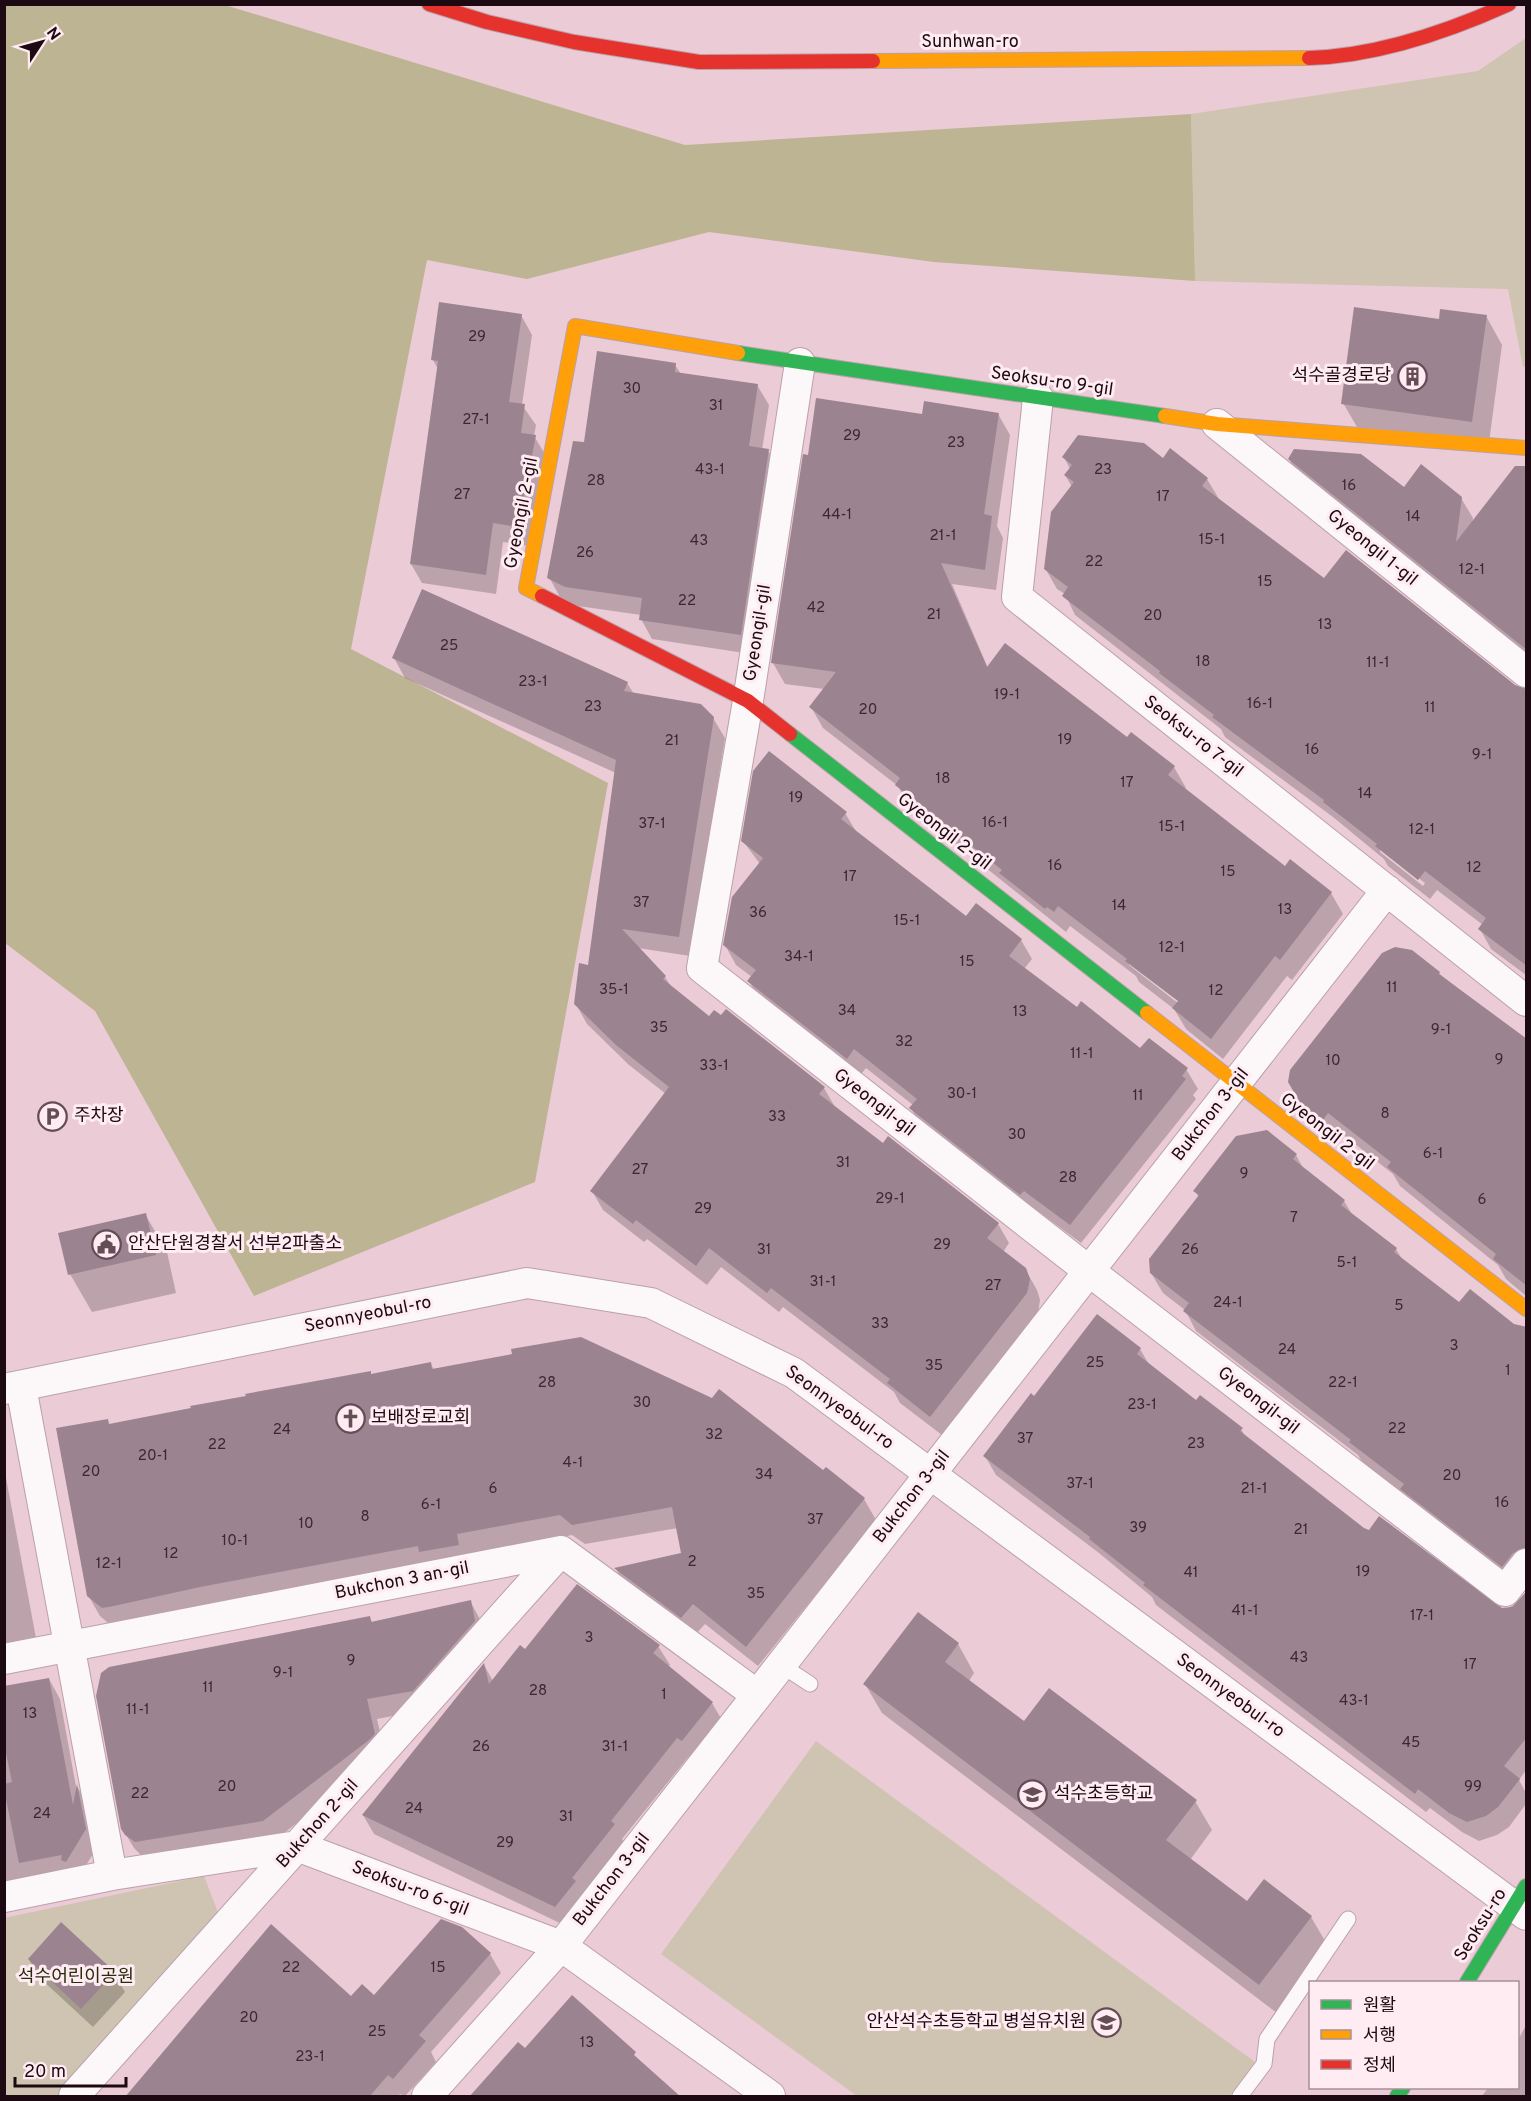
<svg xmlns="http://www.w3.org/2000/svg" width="1531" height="2101" font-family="Overpass,'Noto Sans KR',sans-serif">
	<rect width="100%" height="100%" fill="#ebcbd6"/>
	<path fill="#cfc4b1" d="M1526,38V365L1523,367L1508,289L1195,281L1191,114L1478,71Z
		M816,1741L1255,2062L1230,2096H857L661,1954Z
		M204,1876L222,1923L63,2096H5L4,1918Z"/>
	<path fill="#bdb493" d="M4,5H225L685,145L1191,114L1195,281L934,262L709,232L527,279L427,260L351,649L608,783L535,1182L254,1296L95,1011L5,943Z"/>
	<path fill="#0003" fill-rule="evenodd" d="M521,315L532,335L522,405L536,425L534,436L546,456L529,546L503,542L496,594L422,583L411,564L438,369L433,360Z
		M1486,316L1502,345L1488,450L1360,432L1343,403L1440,321Z
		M675,365L681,374L757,385L769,405L762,450L768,451L780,470L751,654L652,639L641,619V615L578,606L560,597L549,577L585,444Z
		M998,414L1010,435L997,526L1003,538L996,590L952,584L988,668L1174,767L1186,788L1184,790L1285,868L1290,862L1331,893L1343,914L1292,980L1287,976L1223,1059L1186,1029L1174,1009L1139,982L1136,976L1070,926L1066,932L909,806L898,786L823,728L811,707L824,689L785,684L773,663L810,457L923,416ZM1129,962L1184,1005L1183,1007L1129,965Z
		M1170,450L1207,479L1219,499L1526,736V975L1491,949L1480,929L1483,925L1437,890L1430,899L1388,866L1384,859L1333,817L1225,737L1221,729L1075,615L1065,594L1057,589L1045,568L1072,487L1065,475L1070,469L1064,457L1163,460ZM1380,848L1425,883L1423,886L1380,852Z
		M1289,459L1404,489L1461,498L1473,518L1472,524L1526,469V660L1301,479Z
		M394,658L627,683L634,694L713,718L725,738L690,956L638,948L665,977L672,988L710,1018L824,1088L835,1107L883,1145L998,1224L1009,1243L1003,1252L1025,1269L1037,1290L1040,1300L1038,1313L942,1435L900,1403L894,1392L783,1307L779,1312L721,1267L707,1285L647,1239L644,1242L603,1210L592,1191L666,1094L629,1065L587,1024L576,1004L590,967L616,773L405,678Z
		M845,813L857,833L966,918L1021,940L1032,959L1024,969L1077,1010L1140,1050L1186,1069L1198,1089L1193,1095L1196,1099L1081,1243L1035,1209L1032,1214L922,1128L911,1108L913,1105L866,1068L858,1078L760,1001L749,981L752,977L736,965L725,945L760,864L743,841Z
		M1411,951L1526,1043V1296L1506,1279L1498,1265L1400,1186L1393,1174L1340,1132L1331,1143L1319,1133L1290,1082Z
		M1296,1155L1304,1170L1344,1201L1353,1216L1396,1249L1402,1259L1459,1304L1526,1329V1571L1514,1585L1413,1508L1406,1495L1362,1462L1358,1455L1196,1331L1185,1310L1163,1293L1151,1273L1199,1198L1195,1191Z
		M145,1214L167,1252L176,1293L92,1312L70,1274Z
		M1140,1349L1150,1366L1196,1402L1241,1429L1246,1438L1363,1529L1503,1610L1519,1603L1526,1593V1770L1519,1780L1526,1793V1804L1509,1827L1497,1835L1479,1841L1462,1832L1430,1808L1426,1812L1156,1605L1152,1597L1099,1553L996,1475L985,1456L1035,1398Z
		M431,1364L434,1370L823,1472L864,1499L876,1520L758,1666L705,1624L693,1637L627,1589L616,1569L683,1554L678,1528L585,1544L572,1535L114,1628L100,1616L88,1595L110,1425Z
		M4,1467L36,1638L4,1644Z
		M470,1601L481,1621L424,1710L377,1719L385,1754L275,1840L147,1861L134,1848L122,1828L370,1618L373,1623Z
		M958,1644L974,1673L969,1681L1024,1723L1195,1801L1212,1830L1190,1860L1248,1904L1311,1917L1328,1946L1277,2013L882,1713L865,1684Z
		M658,1646L670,1665L668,1667L712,1703L723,1722L693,1759L689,1756L622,1839L625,1844L566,1926L374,1834L363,1815L484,1665L493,1681L525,1651Z
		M49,1679L60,1699L77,1792L78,1788L88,1805L96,1849L77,1880L4,1892V1688Z
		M490,1954L501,1973L431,2052L436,2062L405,2096L400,2094L398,2096H126L351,1998L374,1997Z
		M29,1960L114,1973L125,1992L93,2027L41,1979Z
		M1526,2025V2096H1482L1488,2088H1518V2040Z"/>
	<path fill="#9b8390" d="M439,302L522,314L509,402L525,404L521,433L536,435L518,527L493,523L486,575L410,564L438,361L431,360Z
		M1354,307L1439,319L1440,309L1487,315L1472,422L1341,404Z
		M597,351L676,363L675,372L758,384L749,446L769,449L741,635L639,620L642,598L565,587L547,578L573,441L584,442Z
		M816,398L922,414L924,401L999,413L984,514L992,516L985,570L941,563L987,667L1005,643L1127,737L1131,732L1175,766L1168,775L1285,866L1290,859L1332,892L1280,960L1275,956L1211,1039L1172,1008L1178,1001L1125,961L1127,959L1058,906L1054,912L1047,907L1045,909L999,873L1002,870L895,785L900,778L809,707L836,672L771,663L803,454L808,455Z
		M1078,435L1144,443L1163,458L1170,448L1208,478L1202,486L1324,578L1346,550L1515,685L1527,689V966L1478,929L1486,918L1425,871L1418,880L1375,846L1377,844L1323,802L1324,800L1212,717L1214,715L1159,673L1160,671L1062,596L1068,587L1044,569L1051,512L1074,482L1064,475L1072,465L1062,457Z
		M1294,449L1361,454L1404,487L1421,464L1462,497L1456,542L1515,466H1527V650L1288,459Z
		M422,589L628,682L624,691L701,704L714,717L679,937L622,929L666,976L663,979L709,1016L714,1010L721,1015L726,1009L825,1087L819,1094L883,1143L888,1136L999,1223L987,1238L1026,1268L1030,1279L1027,1293L930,1417L887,1383L890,1379L771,1288L767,1293L709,1248L696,1266L636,1220L633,1224L590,1191L669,1087L616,1045L574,1004L579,963L588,965L616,760L392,658Z
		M769,751L847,812L841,819L966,916L976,903L1022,939L1009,956L1077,1007L1081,1001L1140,1048L1149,1038L1188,1068L1182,1076L1186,1079L1070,1225L1024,1191L1020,1195L909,1108L917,1099L854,1049L847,1059L747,981L756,970L723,945L732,897L763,858L741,841L753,771Z
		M1395,947L1412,950L1440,972L1439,974L1527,1039V1286L1493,1259L1496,1254L1387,1167L1391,1162L1328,1113L1320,1124L1306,1113L1288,1082L1290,1070L1382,953Z
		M1267,1130L1297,1154L1293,1159L1345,1200L1341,1205L1397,1248L1394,1252L1459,1302L1470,1289L1514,1324L1527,1327V1547L1513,1553L1502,1567L1400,1489L1404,1484L1349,1442L1351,1440L1183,1311L1189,1303L1150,1273L1149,1259L1199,1195L1193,1191L1236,1136Z
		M146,1213L156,1255L68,1275L58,1233Z
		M1097,1314L1141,1348L1137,1354L1196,1400L1200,1395L1243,1428L1240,1431L1364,1528L1369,1530L1379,1516L1502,1608L1512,1607L1527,1591V1737L1504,1766L1520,1779L1498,1807L1486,1816L1467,1822L1449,1813L1418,1789L1415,1794L1143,1585L1145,1583L1089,1539L1090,1537L983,1456L1031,1393L1034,1396Z
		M581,1337L712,1398L719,1389L823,1470L826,1467L865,1498L746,1647L693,1604L681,1618L614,1568L681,1553L672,1507L572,1525L560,1515L457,1534L459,1545L419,1552L418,1546L200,1587L109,1607L102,1608L87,1596L56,1428L108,1419L109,1424L191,1408L190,1406L246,1396L245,1394L371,1371V1374L431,1362L432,1369L512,1354L511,1349Z
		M577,1584L660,1645L653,1653L713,1702L682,1741L677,1738L611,1821L615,1824L572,1878L576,1881L555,1907L362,1815L484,1663L489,1684L520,1645L525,1649Z
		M471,1600L475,1621L413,1691L367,1699L375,1734L369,1740L263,1821L135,1842L125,1835L121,1829L96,1696L101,1673L109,1667L370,1616L371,1622Z
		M918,1612L959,1643L945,1662L1024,1721L1049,1688L1197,1800L1166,1840L1247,1901L1264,1879L1312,1916L1259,1985L863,1684Z
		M49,1678L73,1805L77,1784L86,1829L66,1862L61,1860L62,1855L19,1863L4,1789V1784L12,1782L4,1743V1686Z
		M441,1919L462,1927L491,1953L419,2035L426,2041L393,2079L388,2075L369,2097H125L271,1924L351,1996L362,1984L374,1995Z
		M61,1922L115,1972L81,2009L28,1959Z
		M572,1995L636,2052L634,2055L681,2097H469L518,2042L525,2048Z"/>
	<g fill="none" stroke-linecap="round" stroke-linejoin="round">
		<defs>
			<path id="lane" d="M781,1665L810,1684
				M1240,2096L1264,2064L1267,2039L1348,1919"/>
			<path id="street" d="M800,363L748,701L702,968L1089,1271L1505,1591L1526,1564
				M1038,398L1017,597L1526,1001
				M1217,424L1526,672
				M21,1387L112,1875
				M4,1389L527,1283L651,1303L794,1373L1526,1915
				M4,1659L561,1551L757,1695
				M4,1897L112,1875L297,1846L561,1946L770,2096
				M74,2096L561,1551
				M427,2096L561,1946L1387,890"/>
			<path id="fast" d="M738,353L1165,416
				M790,734L1147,1013
				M1467,1982L1526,1886
				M1397,2096L1403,2088"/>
			<path id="slow" d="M873,61L1309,58
				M1165,416L1217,424L1526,448
				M542,596L526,588L575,326L738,353
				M1147,1013L1526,1309"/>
			<path id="jam" d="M429,4L487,22L574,42L699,62L873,61
				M1309,58C1378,56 1447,32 1509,4
				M542,596L748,701L790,734"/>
		</defs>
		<use href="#lane" stroke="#baa1aa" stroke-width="17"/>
		<use href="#street" stroke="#baa1aa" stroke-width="32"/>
		<use href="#fast" stroke="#baa1aa" stroke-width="16"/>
		<use href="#slow" stroke="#baa1aa" stroke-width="16"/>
		<use href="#jam" stroke="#baa1aa" stroke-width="16"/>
		<use href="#lane" stroke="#fcf7f9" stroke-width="15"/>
		<use href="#street" stroke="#fcf7f9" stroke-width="30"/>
		<use href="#fast" stroke="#30b455" stroke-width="14"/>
		<use href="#slow" stroke="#ff9f0a" stroke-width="14"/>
		<use href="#jam" stroke="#e5322d" stroke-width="14"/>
	</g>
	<defs>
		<symbol id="building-ring" viewBox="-11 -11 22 22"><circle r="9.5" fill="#ffecf2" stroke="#654d56" stroke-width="1.5"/><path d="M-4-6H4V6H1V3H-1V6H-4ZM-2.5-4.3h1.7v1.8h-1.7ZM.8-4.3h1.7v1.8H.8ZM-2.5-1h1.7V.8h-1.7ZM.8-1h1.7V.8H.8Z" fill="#654d56"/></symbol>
		<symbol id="parking-ring" viewBox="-11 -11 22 22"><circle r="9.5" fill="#ffecf2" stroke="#654d56" stroke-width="1.5"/><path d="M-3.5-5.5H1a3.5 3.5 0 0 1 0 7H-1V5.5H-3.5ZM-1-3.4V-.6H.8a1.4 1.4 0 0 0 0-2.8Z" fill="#654d56"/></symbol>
		<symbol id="civic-ring" viewBox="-11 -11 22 22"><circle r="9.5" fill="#ffecf2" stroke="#654d56" stroke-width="1.5"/><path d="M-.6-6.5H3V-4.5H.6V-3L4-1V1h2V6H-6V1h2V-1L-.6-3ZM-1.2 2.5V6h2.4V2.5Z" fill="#654d56"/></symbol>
		<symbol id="church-ring" viewBox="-11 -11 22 22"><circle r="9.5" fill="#ffecf2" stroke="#654d56" stroke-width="1.5"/><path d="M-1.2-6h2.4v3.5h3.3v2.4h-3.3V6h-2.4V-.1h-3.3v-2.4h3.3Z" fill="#654d56"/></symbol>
		<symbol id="school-ring" viewBox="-11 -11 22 22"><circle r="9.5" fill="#ffecf2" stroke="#654d56" stroke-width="1.5"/><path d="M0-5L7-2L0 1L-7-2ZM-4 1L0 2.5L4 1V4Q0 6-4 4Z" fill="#654d56"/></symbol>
	</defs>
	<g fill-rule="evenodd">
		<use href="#building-ring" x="1396" y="360" width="33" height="33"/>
		<use href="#parking-ring" x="36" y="1100" width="33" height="33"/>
		<use href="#civic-ring" x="90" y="1228" width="33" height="33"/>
		<use href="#church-ring" x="334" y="1402" width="33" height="33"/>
		<use href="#school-ring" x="1016" y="1778" width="33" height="33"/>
		<use href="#school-ring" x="1090" y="2006" width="33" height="33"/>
	</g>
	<g text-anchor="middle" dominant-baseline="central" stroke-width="6" stroke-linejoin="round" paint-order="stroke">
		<g font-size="15" fill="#3c2831">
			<text x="477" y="337">29</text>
			<text x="632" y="389">30</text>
			<text x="716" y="406">31</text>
			<text x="476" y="420">27-1</text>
			<text x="852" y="436">29</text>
			<text x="956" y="443">23</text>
			<text x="710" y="470">43-1</text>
			<text x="1103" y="470">23</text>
			<text x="596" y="481">28</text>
			<text x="1349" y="486">16</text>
			<text x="462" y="495">27</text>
			<text x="1163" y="497">17</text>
			<text x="837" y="515">44-1</text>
			<text x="1413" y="517">14</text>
			<text x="943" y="536">21-1</text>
			<text x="1212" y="540">15-1</text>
			<text x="699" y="541">43</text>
			<text x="585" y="553">26</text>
			<text x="1094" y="562">22</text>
			<text x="1472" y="570">12-1</text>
			<text x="1265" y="582">15</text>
			<text x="687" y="601">22</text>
			<text x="816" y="608">42</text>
			<text x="934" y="615">21</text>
			<text x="1153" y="616">20</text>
			<text x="1325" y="625">13</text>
			<text x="449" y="646">25</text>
			<text x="1203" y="662">18</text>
			<text x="1378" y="663">11-1</text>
			<text x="533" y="682">23-1</text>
			<text x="1007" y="695">19-1</text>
			<text x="1260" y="704">16-1</text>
			<text x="593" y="707">23</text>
			<text x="1430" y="708">11</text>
			<text x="868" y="710">20</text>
			<text x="1065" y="740">19</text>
			<text x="672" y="741">21</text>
			<text x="1312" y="750">16</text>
			<text x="1482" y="755">9-1</text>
			<text x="943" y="779">18</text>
			<text x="1127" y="783">17</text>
			<text x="1365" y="794">14</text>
			<text x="796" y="798">19</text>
			<text x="995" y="823">16-1</text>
			<text x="652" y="824">37-1</text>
			<text x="1172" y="827">15-1</text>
			<text x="1422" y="830">12-1</text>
			<text x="1055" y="866">16</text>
			<text x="1474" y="868">12</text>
			<text x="1228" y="872">15</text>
			<text x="850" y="877">17</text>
			<text x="641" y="903">37</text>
			<text x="1119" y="906">14</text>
			<text x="1285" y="910">13</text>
			<text x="758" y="913">36</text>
			<text x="907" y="921">15-1</text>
			<text x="1172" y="948">12-1</text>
			<text x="799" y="957">34-1</text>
			<text x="967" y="962">15</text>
			<text x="1392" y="988">11</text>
			<text x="614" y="990">35-1</text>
			<text x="1216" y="991">12</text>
			<text x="847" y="1011">34</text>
			<text x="1020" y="1012">13</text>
			<text x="659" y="1028">35</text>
			<text x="1441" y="1030">9-1</text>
			<text x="904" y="1042">32</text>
			<text x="1082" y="1054">11-1</text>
			<text x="1499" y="1060">9</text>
			<text x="1333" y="1061">10</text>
			<text x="714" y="1066">33-1</text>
			<text x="962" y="1094">30-1</text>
			<text x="1138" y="1096">11</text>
			<text x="1385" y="1114">8</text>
			<text x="777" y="1117">33</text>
			<text x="1017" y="1135">30</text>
			<text x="1433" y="1154">6-1</text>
			<text x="843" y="1163">31</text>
			<text x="640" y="1170">27</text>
			<text x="1244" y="1174">9</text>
			<text x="1068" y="1178">28</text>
			<text x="890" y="1199">29-1</text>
			<text x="1482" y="1200">6</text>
			<text x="703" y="1209">29</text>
			<text x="1294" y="1218">7</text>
			<text x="942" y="1245">29</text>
			<text x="764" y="1250">31</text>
			<text x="1190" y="1250">26</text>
			<text x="1347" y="1263">5-1</text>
			<text x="823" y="1282">31-1</text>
			<text x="993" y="1286">27</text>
			<text x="1228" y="1303">24-1</text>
			<text x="1399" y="1306">5</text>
			<text x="880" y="1324">33</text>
			<text x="1454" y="1346">3</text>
			<text x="1287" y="1350">24</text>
			<text x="1095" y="1363">25</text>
			<text x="934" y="1366">35</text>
			<text x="1508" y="1371">1</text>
			<text x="547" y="1383">28</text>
			<text x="1343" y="1383">22-1</text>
			<text x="642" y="1403">30</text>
			<text x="1142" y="1405">23-1</text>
			<text x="1397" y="1429">22</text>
			<text x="282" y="1430">24</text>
			<text x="714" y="1435">32</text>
			<text x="1025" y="1439">37</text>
			<text x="1196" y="1444">23</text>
			<text x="217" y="1445">22</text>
			<text x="153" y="1456">20-1</text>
			<text x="573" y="1463">4-1</text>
			<text x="91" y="1472">20</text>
			<text x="764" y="1475">34</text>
			<text x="1452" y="1476">20</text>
			<text x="1080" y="1484">37-1</text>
			<text x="493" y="1489">6</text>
			<text x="1254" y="1489">21-1</text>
			<text x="1502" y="1503">16</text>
			<text x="431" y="1505">6-1</text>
			<text x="365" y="1517">8</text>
			<text x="815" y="1520">37</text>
			<text x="306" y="1524">10</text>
			<text x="1138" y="1528">39</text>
			<text x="1301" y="1530">21</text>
			<text x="235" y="1541">10-1</text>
			<text x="171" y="1554">12</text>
			<text x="692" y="1562">2</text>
			<text x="109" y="1564">12-1</text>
			<text x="1363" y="1572">19</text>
			<text x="1191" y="1573">41</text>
			<text x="756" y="1594">35</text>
			<text x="1245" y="1611">41-1</text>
			<text x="1422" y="1616">17-1</text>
			<text x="589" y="1638">3</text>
			<text x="1299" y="1658">43</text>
			<text x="351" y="1661">9</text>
			<text x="1470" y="1665">17</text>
			<text x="283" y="1673">9-1</text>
			<text x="208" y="1688">11</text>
			<text x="538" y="1691">28</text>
			<text x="664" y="1695">1</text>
			<text x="1354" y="1701">43-1</text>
			<text x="138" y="1710">11-1</text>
			<text x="30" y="1714">13</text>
			<text x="1411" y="1743">45</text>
			<text x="481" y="1747">26</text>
			<text x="615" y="1747">31-1</text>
			<text x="227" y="1787">20</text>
			<text x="1473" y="1787">99</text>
			<text x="140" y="1794">22</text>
			<text x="414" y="1809">24</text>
			<text x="42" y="1814">24</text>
			<text x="566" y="1817">31</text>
			<text x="505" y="1843">29</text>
			<text x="291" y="1968">22</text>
			<text x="438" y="1968">15</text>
			<text x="249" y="2018">20</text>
			<text x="377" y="2032">25</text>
			<text x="587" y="2043">13</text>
			<text x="310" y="2057">23-1</text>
		</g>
		<g font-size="18" fill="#1d0911" stroke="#ffecf2">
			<text x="970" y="42">Sunhwan-ro</text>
			<text transform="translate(1052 382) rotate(8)">Seoksu-ro 9-gil</text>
			<text transform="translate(522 513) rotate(-79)">Gyeongil 2-gil</text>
			<text transform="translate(1372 548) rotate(39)">Gyeongil 1-gil</text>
			<text transform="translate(758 633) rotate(-81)">Gyeongil-gil</text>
			<text transform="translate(1193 737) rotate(38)">Seoksu-ro 7-gil</text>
			<text transform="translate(944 832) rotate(38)">Gyeongil 2-gil</text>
			<text transform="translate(874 1103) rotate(38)">Gyeongil-gil</text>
			<text transform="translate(1211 1115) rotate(-52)">Bukchon 3-gil</text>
			<text transform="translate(1327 1132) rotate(38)">Gyeongil 2-gil</text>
			<text transform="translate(368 1315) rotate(-11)">Seonnyeobul-ro</text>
			<text transform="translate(1258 1401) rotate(38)">Gyeongil-gil</text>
			<text transform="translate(839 1408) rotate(36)">Seonnyeobul-ro</text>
			<text transform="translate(912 1497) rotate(-52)">Bukchon 3-gil</text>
			<text transform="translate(402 1581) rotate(-11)">Bukchon 3 an-gil</text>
			<text transform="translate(1230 1696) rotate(36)">Seonnyeobul-ro</text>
			<text transform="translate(318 1824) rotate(-48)">Bukchon 2-gil</text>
			<text transform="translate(612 1880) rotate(-52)">Bukchon 3-gil</text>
			<text transform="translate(410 1889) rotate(21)">Seoksu-ro 6-gil</text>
			<text transform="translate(1481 1925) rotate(-58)">Seoksu-ro</text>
		</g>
		<g font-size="18" fill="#1d0911" stroke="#ffecf2" text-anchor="start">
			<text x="1391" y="376" text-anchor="end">석수골경로당</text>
			<text x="74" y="1116">주차장</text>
			<text x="128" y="1244">안산단원경찰서 선부2파출소</text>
			<text x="371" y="1418">보배장로교회</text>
			<text x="1054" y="1794">석수초등학교</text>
			<text x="1086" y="2022" text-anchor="end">안산석수초등학교 병설유치원</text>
		</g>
		<g font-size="18" fill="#282c0d" stroke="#ffecf2">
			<text x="76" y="1977">석수어린이공원</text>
		</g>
	</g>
	<rect width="1531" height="2101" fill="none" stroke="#1d0911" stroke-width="12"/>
	<rect x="1309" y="1981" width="210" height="108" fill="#ffecf2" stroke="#a59198" stroke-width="1.5"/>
	<rect x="1321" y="2000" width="30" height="9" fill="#30b455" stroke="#a59198" stroke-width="1.5"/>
	<text x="1363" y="2011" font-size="18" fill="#1d0911">원활</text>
	<rect x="1321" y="2030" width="30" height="9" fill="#ff9f0a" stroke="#a59198" stroke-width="1.5"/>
	<text x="1363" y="2041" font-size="18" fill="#1d0911">서행</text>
	<rect x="1321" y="2060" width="30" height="9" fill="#e5322d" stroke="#a59198" stroke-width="1.5"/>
	<text x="1363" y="2071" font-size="18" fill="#1d0911">정체</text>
	<g transform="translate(42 42) rotate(54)" stroke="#ffecf2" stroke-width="4.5" paint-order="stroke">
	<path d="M0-4.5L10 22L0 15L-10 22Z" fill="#1d0911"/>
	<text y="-9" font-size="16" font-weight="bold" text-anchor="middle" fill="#1d0911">N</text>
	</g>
	<path d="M15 2077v9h111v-9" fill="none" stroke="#1d0911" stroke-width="3"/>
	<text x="24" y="2077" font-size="18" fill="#1d0911" stroke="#ffecf2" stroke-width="4.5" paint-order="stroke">20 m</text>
</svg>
